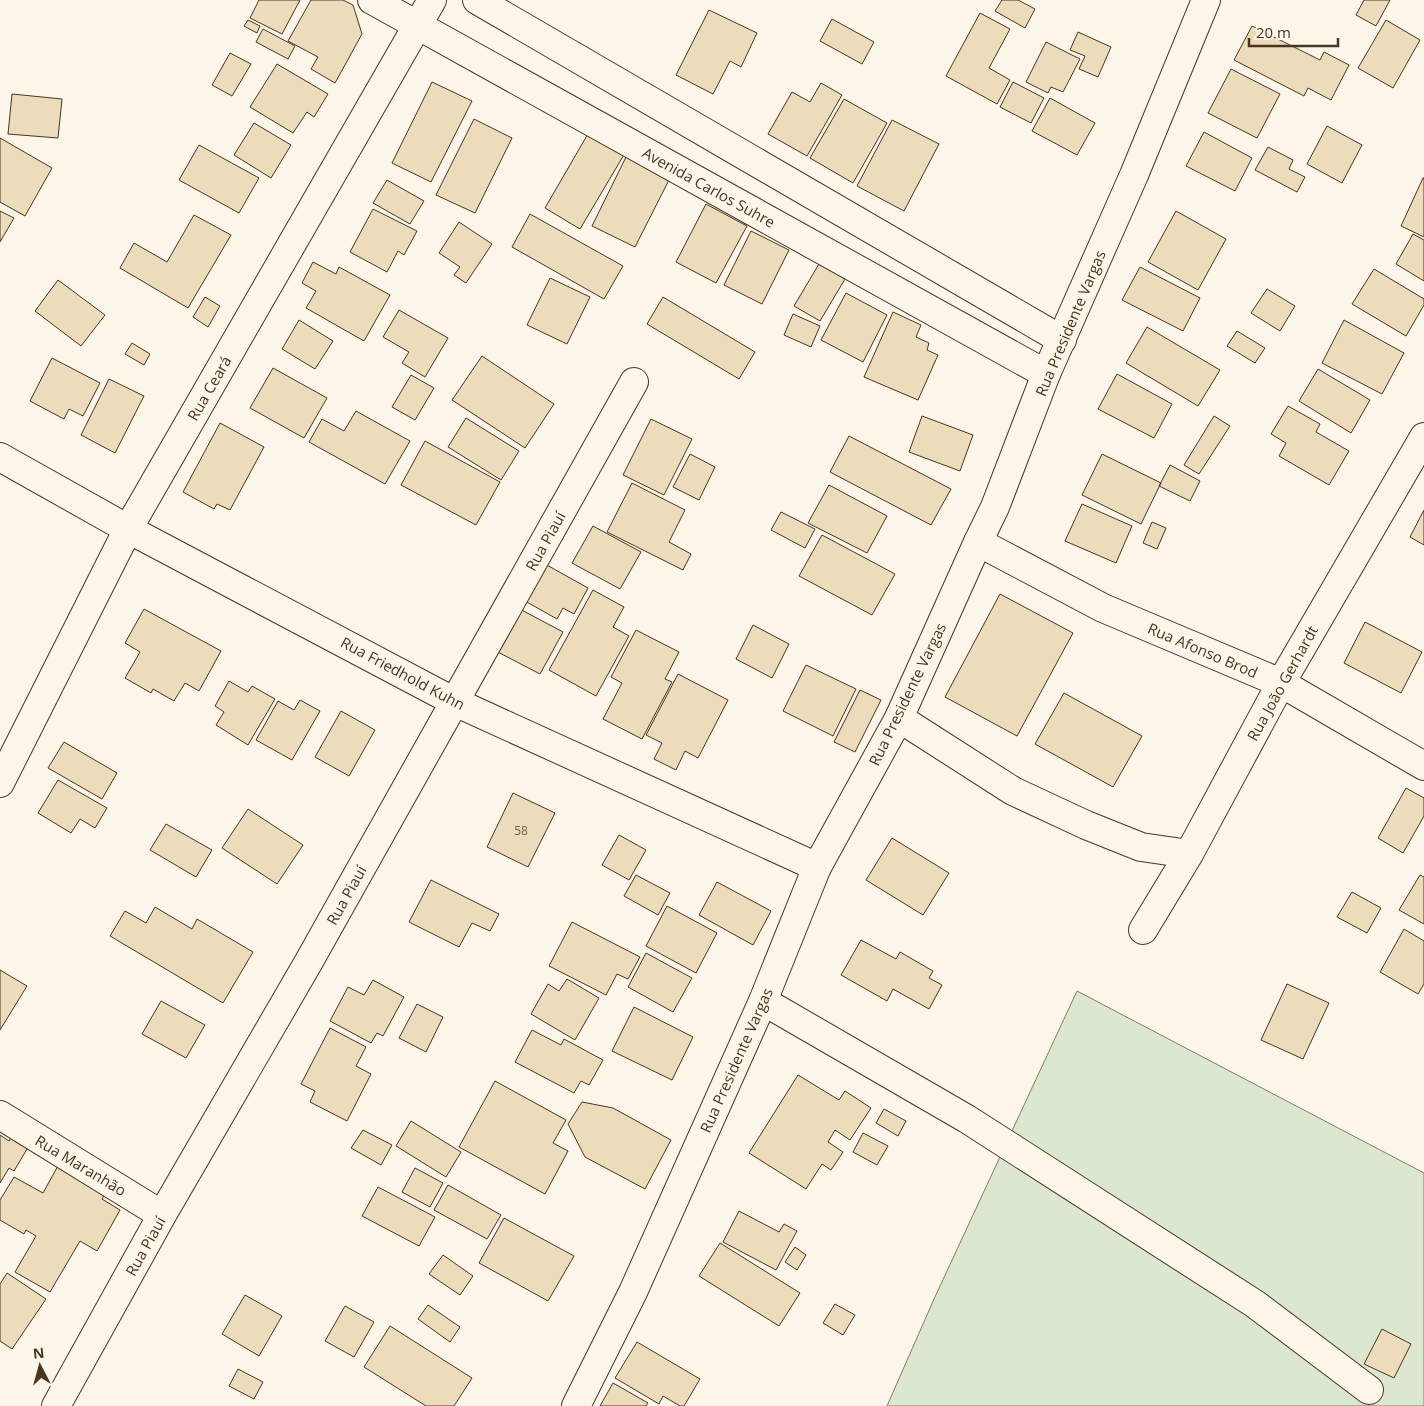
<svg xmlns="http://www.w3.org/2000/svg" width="1424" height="1406" font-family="'Open Sans',sans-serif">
	<rect width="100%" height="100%" fill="#fbf6e9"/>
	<path fill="#dce7d0" stroke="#887966" d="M1077,991L1424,1173V1406H887L934,1299Z"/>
	<path fill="#ecdcbc" stroke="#4a3520" d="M259,0H300L282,34L250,18Z
		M311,0H343L353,5L362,34L335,83L311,69L318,57L288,41Z
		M1002,0H1018L1035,9L1025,28L995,11Z
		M1364,0H1390L1376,26L1356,15Z
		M709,10L757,33L741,67L730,61L713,94L676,75Z
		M980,13L1010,29L989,68L1010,80L997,104L946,76Z
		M832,19L874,42L862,64L820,41Z
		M248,20L260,26L257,33L244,26Z
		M1386,20L1420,40L1393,88L1358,68Z
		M1252,26L1320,60L1324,52L1349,65L1331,100L1308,88L1304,96L1234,60Z
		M263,29L295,46L288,59L256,42Z
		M1078,32L1111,47L1098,77L1079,69L1085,56L1070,50Z
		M1046,42L1080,59L1063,92L1051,87L1048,93L1026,82Z
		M230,53L251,64L232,96L212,85Z
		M277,64L328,94L314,117L307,112L293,133L250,107Z
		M1231,69L1280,94L1257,138L1208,113Z
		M432,82L472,101L431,182L392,163Z
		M1013,82L1044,98L1031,123L1000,107Z
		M821,83L842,95L807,156L768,134L792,92L810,102Z
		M12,94L62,99L58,138L8,134Z
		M1050,98L1095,123L1077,155L1032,131Z
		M844,99L887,123L853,183L810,158Z
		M474,119L512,138L475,213L436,195Z
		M892,120L939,144L904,211L857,186Z
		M254,123L291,145L271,178L234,155Z
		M1327,126L1362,145L1342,183L1307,164Z
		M589,132L625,153L580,229L545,208Z
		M1204,132L1252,158L1235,191L1186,166Z
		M0,138L52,168L25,216L0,202Z
		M199,145L259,178L239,213L179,180Z
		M1268,147L1293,160L1289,169L1305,177L1297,192L1255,170Z
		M626,157L670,178L635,247L592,226Z
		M1423,178H1424V237L1401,226Z
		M387,180L424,201L410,224L373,203Z
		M706,204L747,226L716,283L676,262Z
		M373,209L417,231L404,255L398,251L387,272L350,252Z
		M0,211L14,218L0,242Z
		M1176,211L1226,239L1198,290L1148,262Z
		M530,214L623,266L604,299L512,247Z
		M194,215L231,235L188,308L120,268L134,243L167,262Z
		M459,222L492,244L466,283L454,275L460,267L439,253Z
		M751,231L789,250L762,304L724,285Z
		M1413,234L1424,240V281L1396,264Z
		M313,262L336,274L339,267L390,295L364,341L306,308L316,291L302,283Z
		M819,264L845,279L820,321L794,306Z
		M1140,267L1200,298L1183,331L1122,300Z
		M1374,269L1424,299V305L1406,336L1352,304Z
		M550,278L590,297L567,344L527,325Z
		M58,280L105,315L81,346L35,311Z
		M1267,289L1295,306L1280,331L1251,313Z
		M846,293L887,315L863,362L821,340Z
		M205,297L220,306L208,327L193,317Z
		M663,297L755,352L739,379L647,324Z
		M399,310L448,338L425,377L402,363L409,352L383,337Z
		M893,312L921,325L916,337L929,343L927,350L938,355L918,400L864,377Z
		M793,314L820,326L811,347L784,335Z
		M299,320L333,341L315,369L282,349Z
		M1344,320L1404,353L1382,394L1322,363Z
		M1147,327L1220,370L1198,406L1126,363Z
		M1237,331L1265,348L1255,363L1227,346Z
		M132,343L150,354L144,365L125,354Z
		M482,356L554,404L525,448L452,400Z
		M52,358L100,383L83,416L69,409L64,419L30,401Z
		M273,368L327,398L304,438L250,408Z
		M1318,369L1370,400L1351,433L1299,401Z
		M1117,374L1172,404L1154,438L1098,409Z
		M411,375L434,388L415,420L392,407Z
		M109,379L144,396L115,453L81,435Z
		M1288,406L1320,424L1316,432L1349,451L1329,485L1279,456L1286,443L1271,434Z
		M356,411L410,441L385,484L309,442L322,419L344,431Z
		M922,416L973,435L960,471L909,452Z
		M1214,416L1230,426L1199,474L1184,465Z
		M466,418L519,451L501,480L448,447Z
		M651,419L692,439L664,495L623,475Z
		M220,423L264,447L230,510L217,504L214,509L183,492Z
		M849,436L951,489L931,525L830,472Z
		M425,441L500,482L476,525L401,485Z
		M690,454L715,467L699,500L673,487Z
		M1102,454L1161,483L1141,524L1082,495Z
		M1170,465L1200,481L1190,501L1159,486Z
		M632,483L685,510L669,542L691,554L683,570L607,532Z
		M829,485L887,516L867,553L808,523Z
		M1082,504L1132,526L1116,563L1065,541Z
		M1424,510V545L1410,537Z
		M781,512L815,529L805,548L771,530Z
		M1152,522L1166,528L1157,549L1143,543Z
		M593,526L641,552L620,589L572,563Z
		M822,535L895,574L872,615L799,576Z
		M545,564L588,588L574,614L563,608L557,619L525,601Z
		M593,590L624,607L613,627L629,636L596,696L549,670Z
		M1000,594L1073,633L1017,736L945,697Z
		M516,607L563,632L540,674L492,649Z
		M144,609L221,651L199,691L185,683L174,701L153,689L151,693L125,678L140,652L125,643Z
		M1365,622L1422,652L1401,693L1344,663Z
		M753,625L789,644L772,678L736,659Z
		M636,630L679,652L665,679L672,682L642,739L603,719L622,683L611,677Z
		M806,665L856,689L833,736L783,711Z
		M678,674L728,700L698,758L685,751L676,770L654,759L662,743L646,735Z
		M229,681L248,692L252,686L275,699L248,745L216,725L224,712L215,706Z
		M860,690L881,700L855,752L834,742Z
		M1064,693L1142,736L1113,787L1035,744Z
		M300,700L320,711L292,760L256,740L278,701L294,710Z
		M341,711L375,730L349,776L315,757Z
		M64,742L117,773L102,799L48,768Z
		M58,780L107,808L95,828L80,819L71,833L38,813Z
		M1406,788L1424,798V816L1403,853L1378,838Z
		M513,793L555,813L528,867L487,847Z
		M248,809L303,845L277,884L222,848Z
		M166,824L212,850L196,877L150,850Z
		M619,835L646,850L629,880L602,865Z
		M892,838L949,873L923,915L866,880Z
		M636,875L670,893L658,915L624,896Z
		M1420,875L1424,877V924L1399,910Z
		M431,880L499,914L490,931L472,923L459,947L409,922Z
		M717,882L771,911L753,945L699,915Z
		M1352,892L1381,908L1367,933L1337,917Z
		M667,906L717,933L696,973L646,946Z
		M155,907L192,929L197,919L253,952L223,1003L110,936L125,911L146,923Z
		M572,922L640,957L628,979L617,974L606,995L549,966Z
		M1404,929L1424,941V984L1418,994L1380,972Z
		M861,940L896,959L900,952L933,971L929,978L942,985L929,1009L893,989L887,1001L841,975Z
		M646,953L692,978L673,1012L628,987Z
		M0,970L27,986L0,1030Z
		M567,979L599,998L575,1040L531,1014L548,984L559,991Z
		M373,980L404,997L383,1036L377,1033L371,1043L330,1021L348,987L364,995Z
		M1287,984L1329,1003L1303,1059L1261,1040Z
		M161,1001L205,1025L186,1058L142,1034Z
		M417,1004L443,1017L426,1052L399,1038Z
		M634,1007L693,1037L672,1080L612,1051Z
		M330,1028L366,1047L356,1066L371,1074L347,1121L310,1102L315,1091L301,1084Z
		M532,1030L561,1045L564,1039L603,1060L589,1085L581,1081L574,1093L515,1062Z
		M798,1075L839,1100L845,1091L871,1108L850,1140L835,1130L828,1142L843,1152L831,1170L822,1164L806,1189L749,1153Z
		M495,1081L566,1120L553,1143L568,1151L545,1194L459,1147Z
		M582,1102L613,1108L671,1140L645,1189L585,1157L568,1124Z
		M884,1109L906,1121L898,1136L876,1123Z
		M411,1121L461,1152L446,1177L396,1146Z
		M16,1129L33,1139L14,1171L9,1168L0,1183V1135L9,1141Z
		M363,1130L392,1145L381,1165L351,1148Z
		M863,1133L888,1146L877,1165L853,1152Z
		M59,1164L107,1191L102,1199L120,1210L97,1251L80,1241L50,1292L15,1272L36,1236L26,1230L24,1234L0,1220V1200L14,1177L43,1193Z
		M415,1168L443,1183L430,1207L402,1192Z
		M448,1185L501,1215L487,1239L434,1210Z
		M378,1187L435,1217L419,1246L362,1216Z
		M739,1211L779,1232L784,1224L797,1231L776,1270L723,1242Z
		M504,1218L574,1256L548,1301L479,1263Z
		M720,1243L800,1293L779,1326L699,1276Z
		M795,1247L806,1255L797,1270L785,1262Z
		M443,1255L473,1276L460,1295L429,1274Z
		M7,1273L46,1299L12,1349L0,1341V1284Z
		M245,1295L282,1316L259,1356L222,1334Z
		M835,1304L855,1315L843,1335L823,1323Z
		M428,1305L460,1327L450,1342L418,1319Z
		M345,1306L374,1322L354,1357L325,1341Z
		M390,1326L472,1378L454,1406H426L364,1367Z
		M1382,1329L1411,1344L1394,1378L1364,1364Z
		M637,1342L700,1379L684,1406H680L663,1396L659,1404L615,1378Z
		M238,1369L263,1382L254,1399L229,1386Z
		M613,1383L648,1403L646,1406H600Z"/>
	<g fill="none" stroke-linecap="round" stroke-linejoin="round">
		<defs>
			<path id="minor" d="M372,0L1046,374
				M477,0L1062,340
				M0,457L128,529L455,702L817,867
				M978,542L1103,608L1281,683L1424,766
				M899,718L1013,791L1086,825L1141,847L1189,854
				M0,783L128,529L432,0
				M1143,930L1189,854L1281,683L1424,437
				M763,1001L967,1119L1255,1304L1369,1390
				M0,1115L162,1215
				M56,1406L162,1215L308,963L634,382"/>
			<path id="major" d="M576,1406L633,1292L763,1001L817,867L899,718L978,542L995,507L1046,374L1134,175L1206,0"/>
		</defs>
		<use href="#minor" stroke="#4a3520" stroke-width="30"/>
		<use href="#major" stroke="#4a3520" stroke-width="30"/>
		<use href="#minor" stroke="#fbf6e9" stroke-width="28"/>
		<use href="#major" stroke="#fbf6e9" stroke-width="28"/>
	</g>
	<g text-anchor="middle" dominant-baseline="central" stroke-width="4" stroke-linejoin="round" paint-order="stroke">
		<g font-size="12" fill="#725f47">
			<text x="521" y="830">58</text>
		</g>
		<g font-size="15" fill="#4a3520" stroke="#fbf6e9">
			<text transform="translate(709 187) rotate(29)">Avenida Carlos Suhre</text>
			<text transform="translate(1070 323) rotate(-67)">Rua Presidente Vargas</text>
			<text transform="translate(209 388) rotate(-60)">Rua Ceará</text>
			<text transform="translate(545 541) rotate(-61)">Rua Piauí</text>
			<text transform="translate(1203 650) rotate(23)">Rua Afonso Brod</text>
			<text transform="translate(403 673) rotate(28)">Rua Friedhold Kuhn</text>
			<text transform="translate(1282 683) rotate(-61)">Rua João Gerhardt</text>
			<text transform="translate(907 694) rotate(-64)">Rua Presidente Vargas</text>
			<text transform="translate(346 895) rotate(-61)">Rua Piauí</text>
			<text transform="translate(736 1060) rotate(-66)">Rua Presidente Vargas</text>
			<text transform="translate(81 1165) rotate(31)">Rua Maranhão</text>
			<text transform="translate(145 1246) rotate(-61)">Rua Piauí</text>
		</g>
	</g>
	<g transform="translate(40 1366) rotate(354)" stroke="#fbf6e9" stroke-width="4" paint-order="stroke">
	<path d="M0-4L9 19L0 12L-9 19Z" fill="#4a3520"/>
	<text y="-8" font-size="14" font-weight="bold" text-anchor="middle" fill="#4a3520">N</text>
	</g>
	<path d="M1249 38v8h89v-8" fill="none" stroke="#4a3520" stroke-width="2.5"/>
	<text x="1256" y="38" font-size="15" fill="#4a3520" stroke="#fbf6e9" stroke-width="4" paint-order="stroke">20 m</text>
</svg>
